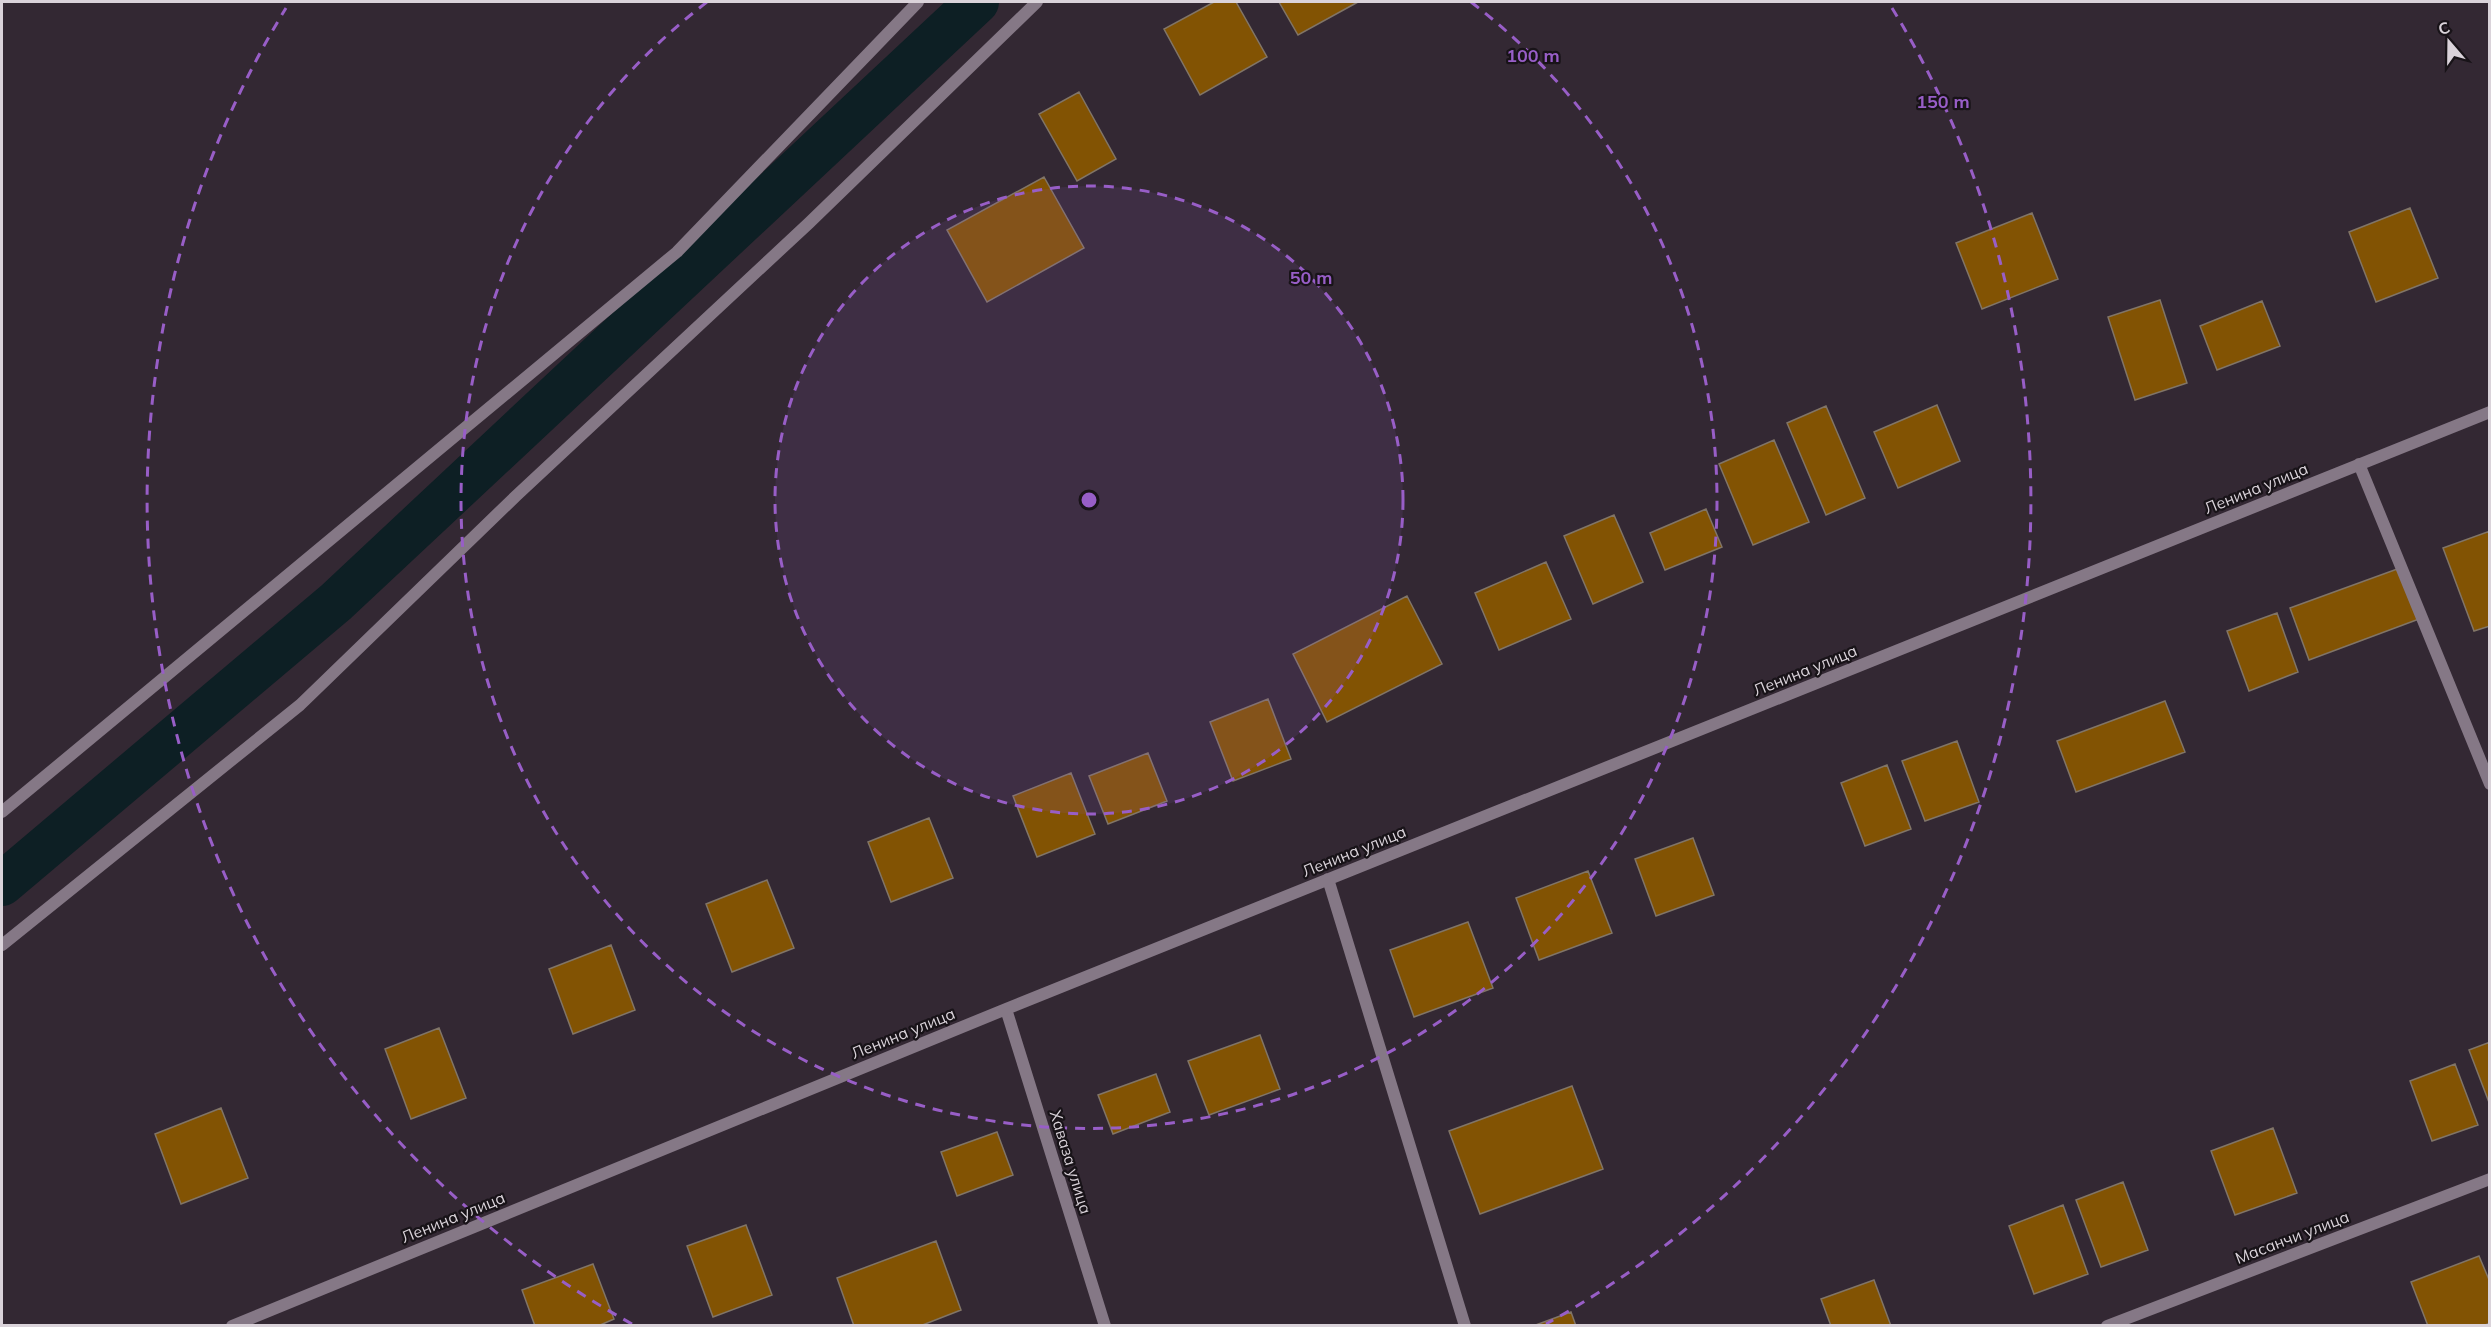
<svg xmlns="http://www.w3.org/2000/svg" width="2491" height="1327" font-family="Mulish,sans-serif">
	<rect width="100%" height="100%" fill="#332833"/>
	<g fill="none" stroke-linecap="round" stroke-linejoin="round">
		<path stroke="#0d1f24" stroke-width="44" d="M2,884L336,602L977,2"/>
	</g>
	<path fill="#825303" stroke="#817567" stroke-width="1.5" d="M1214,2H1236L1267,57L1200,95L1164,29Z
		M1279,2H1358L1298,35Z
		M1079,92L1116,159L1077,181L1039,114Z
		M1044,177L1084,248L987,302L947,230Z
		M2410,208L2438,278L2376,302L2349,232Z
		M2032,213L2058,279L1982,309L1956,243Z
		M2160,300L2187,383L2135,400L2108,317Z
		M2262,301L2280,346L2217,370L2200,326Z
		M1937,405L1960,461L1898,488L1874,432Z
		M1826,406L1865,498L1826,515L1787,423Z
		M1774,440L1809,522L1753,545L1719,464Z
		M1706,509L1722,547L1665,570L1650,533Z
		M1614,515L1643,582L1593,604L1564,536Z
		M2490,531V626L2474,631L2443,548Z
		M1546,562L1571,619L1499,650L1475,593Z
		M2400,568L2419,619L2309,660L2290,608Z
		M1407,596L1442,664L1327,722L1293,654Z
		M2277,613L2298,672L2249,691L2227,631Z
		M1268,699L1291,759L1233,781L1210,722Z
		M2165,701L2185,752L2076,792L2057,741Z
		M1957,741L1979,802L1925,821L1902,761Z
		M1148,753L1167,801L1108,824L1089,776Z
		M1887,765L1911,829L1865,846L1841,783Z
		M1071,773L1095,834L1037,857L1013,796Z
		M929,818L953,878L891,902L868,842Z
		M1693,838L1714,895L1656,916L1635,859Z
		M1588,871L1612,933L1539,960L1516,898Z
		M767,880L794,948L732,972L706,904Z
		M1468,922L1493,988L1414,1017L1390,950Z
		M611,945L635,1010L573,1034L549,969Z
		M439,1028L466,1098L411,1119L385,1049Z
		M1260,1035L1280,1089L1209,1115L1188,1061Z
		M2490,1042V1105L2469,1050Z
		M2455,1064L2478,1125L2432,1141L2410,1081Z
		M1156,1074L1170,1112L1113,1134L1098,1095Z
		M1572,1086L1603,1169L1480,1214L1449,1131Z
		M221,1108L248,1178L181,1204L155,1134Z
		M2273,1128L2297,1193L2235,1215L2211,1151Z
		M997,1132L1013,1175L957,1196L941,1152Z
		M2123,1182L2148,1250L2101,1267L2076,1200Z
		M2063,1205L2088,1274L2034,1294L2009,1226Z
		M746,1225L772,1295L713,1317L687,1246Z
		M936,1241L961,1310L920,1326H854L837,1278Z
		M2479,1256L2490,1282V1323L2483,1326H2428L2411,1282Z
		M593,1264L614,1319L598,1326H535L522,1290Z
		M1874,1280L1891,1326H1831L1821,1299Z
		M1571,1312L1576,1326H1533Z"/>
	<g fill="none" stroke-linecap="round" stroke-linejoin="round">
		<path stroke="#857886" stroke-width="12" d="M2359,464L2490,784
			M2,812L677,252L918,2
			M1328,879L1465,1326
			M2,945L300,705L517,495L809,223L1037,2
			M1006,1009L1105,1326
			M232,1326L1006,1009L2490,412
			M2107,1326L2490,1179"/>
	</g>
	<circle cx="1089" cy="500" r="314" fill="#985ec7" fill-opacity=".12"/>
	<g fill="none" stroke="#985ec7" stroke-width="3" stroke-dasharray="10 8">
		<circle cx="1089" cy="500" r="314"/>
		<path d="M1471 2A628 628 0 1 1 707 2"/>
		<path d="M632 1324A942 942 0 0 1 286 8M1892 8A942 942 0 0 1 1546 1324"/>
	</g>
	<g text-anchor="middle" dominant-baseline="central" stroke-width="4.5" stroke-linejoin="round" paint-order="stroke">
		<g font-size="16" fill="#dad3da" stroke="#181318">
			<text transform="translate(2256 488) rotate(-22)">Ленина улица</text>
			<text transform="translate(1805 670) rotate(-22)">Ленина улица</text>
			<text transform="translate(1354 851) rotate(-22)">Ленина улица</text>
			<text transform="translate(903 1033) rotate(-22)">Ленина улица</text>
			<text transform="translate(1071 1162) rotate(73)">Хаваза улица</text>
			<text transform="translate(453 1217) rotate(-22)">Ленина улица</text>
			<text transform="translate(2292 1237) rotate(-21)">Масанчи улица</text>
		</g>
	</g>
	<circle cx="1089" cy="500" r="9" fill="#985ec7" stroke="#181318" stroke-width="3"/>
	<g font-size="18" text-anchor="middle" font-weight="bold" fill="#985ec7" stroke="#181318" stroke-width="4.5" stroke-linejoin="round" paint-order="stroke">
		<text x="1533" y="62">100 m</text>
		<text x="1943" y="108">150 m</text>
		<text x="1311" y="284">50 m</text>
	</g>
	<rect width="2491" height="1327" fill="none" stroke="#dad3da" stroke-width="6"/>
	<g transform="translate(2449 42) rotate(340)" stroke="#181318" stroke-width="4.5" paint-order="stroke">
	<path d="M0-4.5L10 22L0 15L-10 22Z" fill="#dad3da"/>
	<text y="-9" font-size="16" font-weight="bold" text-anchor="middle" fill="#dad3da">С</text>
	</g>
</svg>
